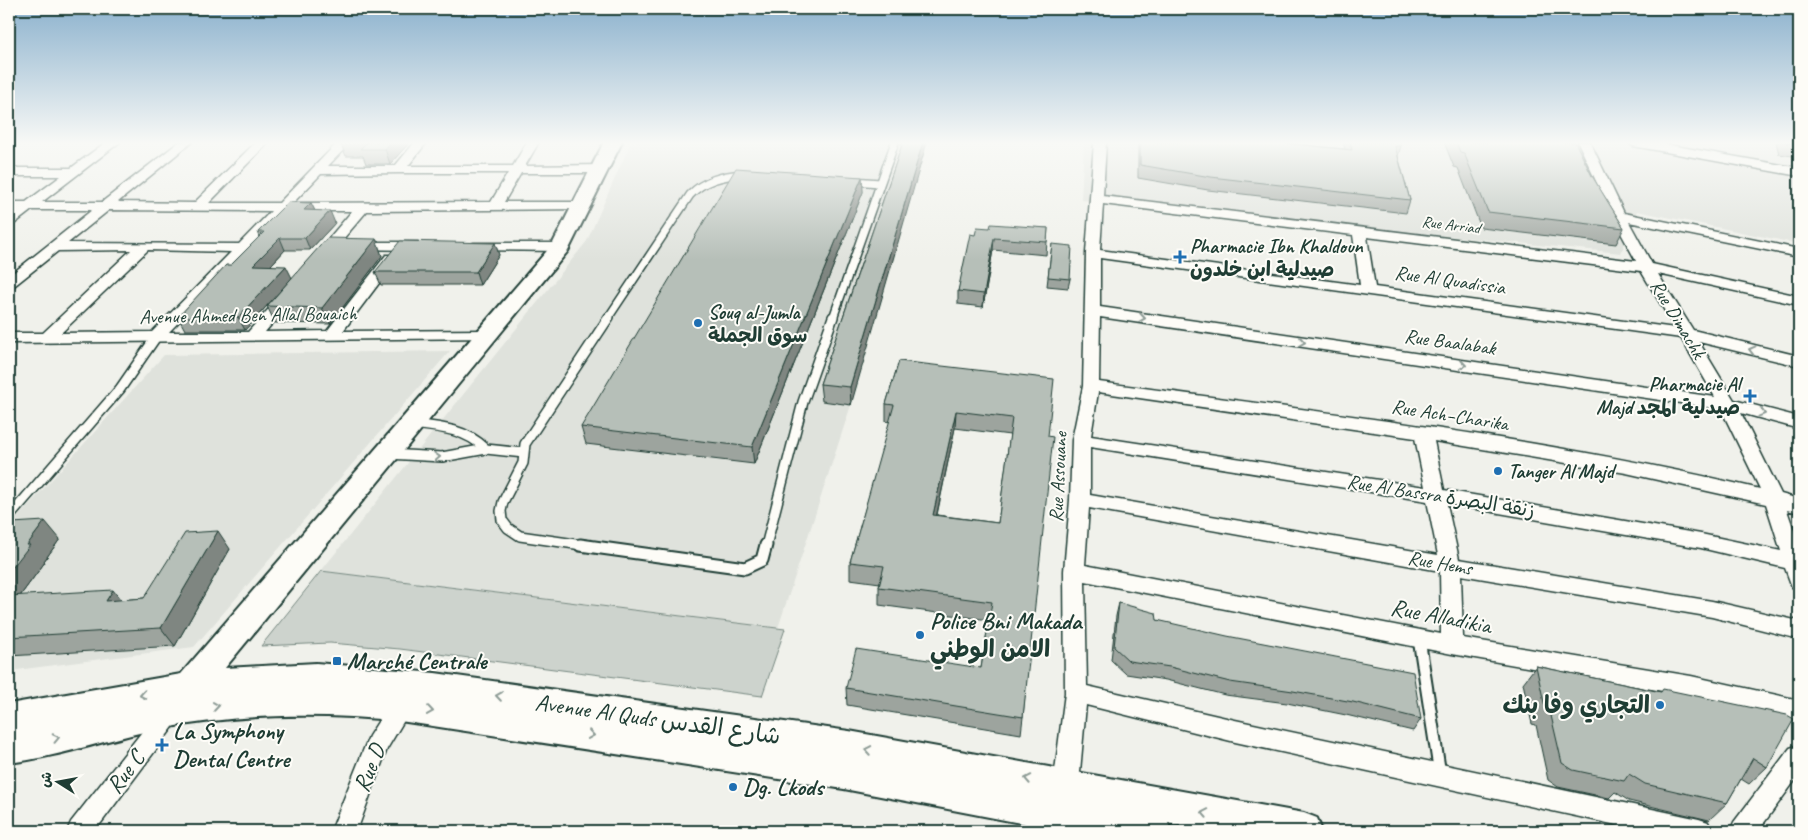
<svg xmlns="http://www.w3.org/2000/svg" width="1808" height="840" font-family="Caveat,'Playpen Sans Arabic',sans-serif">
	<rect width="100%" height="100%" fill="#f0f1eb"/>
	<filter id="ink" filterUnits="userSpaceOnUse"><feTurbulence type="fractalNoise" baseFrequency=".02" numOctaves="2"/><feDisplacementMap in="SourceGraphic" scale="10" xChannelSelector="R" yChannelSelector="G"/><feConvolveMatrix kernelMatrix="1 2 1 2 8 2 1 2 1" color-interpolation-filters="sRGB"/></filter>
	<g filter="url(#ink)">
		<path fill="#dfe2dc" d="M631,142H927L851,405L778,628L321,571L587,241Z
			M1084,142H1799V244L1637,211L1621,253L1081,200Z
			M450,351L194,647L9,671V527L164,355Z"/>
		<path fill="#cdd3cd" stroke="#768880" d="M321,571L785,629L762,696L400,649L330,643L261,646Z"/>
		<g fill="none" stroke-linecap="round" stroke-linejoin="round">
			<defs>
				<path id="lane-far2" d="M853,181L880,183
					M608,318L690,195C704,180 722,176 742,174
					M833,318L895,142"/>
				<path id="lane-far1" d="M413,424C440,427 466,429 486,449
					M388,454L442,457L486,449L524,453
					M9,517L120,389L156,337
					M589,546L520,536L508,528L502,520L501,511L503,502L523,463L525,444L609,317
					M766,546L803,402L833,317"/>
				<path id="lane" d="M580,545L745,568L762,560L766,545
					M1419,639L1440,774"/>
				<path id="street" d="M106,142H120L42,202H102L179,142H192L118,202L194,203L256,142H269L209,203H279L338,142H351L328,166H395L415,142H427L408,166H513L527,142H539L525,166L601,165L607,169L601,173H521L504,202H589L591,205L584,209L367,211L326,259H316L314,256L352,211H286L169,332H248L282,294H292L295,297L265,332L327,331L386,255H396L398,258L343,331L488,330L494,332L496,335L494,338L9,343V333H43L131,250L58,251L14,286L9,287V276L92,210H32L14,224L9,225V215L15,210H9V202H26L61,176H9V168H71ZM399,173H508L491,202L293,203L321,174ZM109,210L271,211L239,244L68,243ZM148,250L231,252L152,332L61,333Z
					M1094,142H1106L1103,196L1636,261L1615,222L1578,142H1590L1624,213L1799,249V257L1629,222L1652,264L1799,296V305L1658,274L1693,330L1799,356V366L1699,342L1734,400L1799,417V429L1741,413L1781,494L1799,499V513L1787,510L1799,545V589L1792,587L1785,568L1701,548L1447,504L1459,559L1712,601L1799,621V639L1712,617L1461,575L1463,638L1691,676L1799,700V720L1691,696L1452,654L1085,581L1087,686L1235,720L1699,819L1708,822L1712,831H1644L1235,742L1086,705L1078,794L1074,802L1065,806L1056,802L1052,794L1065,693L1064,571L1070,500L1072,440L1083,386L1086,253ZM1103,204L1353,235L1360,285L1100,250ZM1367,237L1641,271L1675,328L1375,287ZM1100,258L1681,338L1715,397L1100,307ZM1100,317L1721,409L1760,489C1542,437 1320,412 1099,382ZM1098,392L1415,438L1425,487L1091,436ZM1434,441L1626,473L1766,504L1781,551L1701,534L1444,490ZM1090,447L1427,501L1438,555L1090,495ZM1089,508L1440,571L1441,634L1085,565Z
					M1627,142H1653L1799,168V176L1633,146Z
					M354,242H418L425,246L418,250L349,249L347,246Z
					M474,243H561L568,247L561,251L469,250L467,247L469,244Z
					M400,697L408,700L412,707L387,749L357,831H331L369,736L392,700Z
					M171,702L179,705L183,712L179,719L95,831H67L71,822L163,705Z
					M1799,745V775L1758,831H1730L1734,822L1790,748Z"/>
				<path id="secondary" d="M604,142H622L568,251L225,668L316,663L435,673L849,731L1304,813L1317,818L1322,831H1213L1168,823L1171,831H1062L844,789L400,721C318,712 235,714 153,730C105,740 58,757 9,763V704L181,674L552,245Z"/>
			</defs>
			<use href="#lane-far2" stroke="#1f3d34" stroke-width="10"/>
			<use href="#lane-far1" stroke="#1f3d34" stroke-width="12"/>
			<use href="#lane" stroke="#1f3d34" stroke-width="15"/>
			<use href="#street" stroke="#1f3d34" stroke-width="3"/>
			<use href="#secondary" stroke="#1f3d34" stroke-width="4"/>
			<use href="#lane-far2" stroke="#fdfcf7" stroke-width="7"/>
			<use href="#lane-far1" stroke="#fdfcf7" stroke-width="9"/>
			<use href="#lane" stroke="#fdfcf7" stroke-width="11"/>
			<use href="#street" fill="#fdfcf7" fill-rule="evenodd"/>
			<use href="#secondary" fill="#fdfcf7" fill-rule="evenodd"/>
		</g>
		<path fill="#9da49e" stroke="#1f3d34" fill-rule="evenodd" d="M340,142H410L390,164H366L363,156H346Z
			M903,142L851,405L822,401L820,384Z
			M1138,142H1275L1345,149L1343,142H1400L1401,146L1398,156L1410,200L1406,213L1208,190L1138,178Z
			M1444,142H1575L1592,176L1624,228L1616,244L1481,228L1458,168L1454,167Z
			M1776,142H1799V157L1779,154Z
			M862,177L863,192L754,464L586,444L581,427Z
			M311,203L315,211L335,223L310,250H285L271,265L292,278L376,239L382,256L330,324L275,323L267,306L245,330H185L178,317L260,237L258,232Z
			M990,228H1048L1046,255L993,250L983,307L958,304V291L975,235Z
			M495,243L499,255L480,285H381L375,272Z
			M1052,244L1070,279L1068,288L1047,286Z
			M899,361L1048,436L1023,717L1021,734L847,705L846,688L981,668L989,620L879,605V587L880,583L850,579V562L890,422L886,421V404ZM955,428L1010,435L998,523L937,515Z
			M9,527L60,539L44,561L45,562L20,596L120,600L144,598L230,549L175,646L9,656Z
			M1119,603L1157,620L1421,719L1413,731L1346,715L1287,703L1225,695L1166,680L1126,674L1111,660L1116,616Z
			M1536,666L1661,692L1767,767L1749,784L1741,779L1727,803L1709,820L1629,801L1615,792L1609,798L1558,787L1548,780L1536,725L1532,724L1523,683Z"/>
		<path fill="#7f8681" stroke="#1f3d34" d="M391,142H410L390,164L385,149Z
			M923,142H927L851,405L850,387Z
			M862,177L863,192L754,464L752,447Z
			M311,203L317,215L304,210Z
			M330,211L335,223L310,250L305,238Z
			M280,238L285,250L259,278L253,265Z
			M994,238L993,250L983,307L984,294Z
			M376,239L382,256L330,324L322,308Z
			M495,243L499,255L480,285L476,272Z
			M286,266L292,278L245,330L238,317Z
			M956,411L955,428L933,532V515Z
			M45,521L60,539L44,561L45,562L9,611V572L27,545Z
			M218,531L230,549L175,646L161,628Z
			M113,590L127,608L106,601Z"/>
		<path fill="#b6bfb8" stroke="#1f3d34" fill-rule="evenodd" d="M367,142H391L385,149H360Z
			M903,142H923L850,387L820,384Z
			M1140,142H1275L1352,150L1350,142H1400L1401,146H1395L1410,200L1211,177L1140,165Z
			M1456,142H1575L1592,176L1624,228L1488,212L1464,153L1460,152Z
			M1786,142H1799V145L1786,143Z
			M736,168L862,177L752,447L581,427Z
			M288,202L311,203L304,210L330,211L305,238H280L253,265L286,266L238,317H178L226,265H231L264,232H258Z
			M991,224L1048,228L1047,242L994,238L984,294L958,291L970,234L975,235L977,227L990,228Z
			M327,238L376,239L322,308L267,306Z
			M400,241L495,243L476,272H375Z
			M1052,244L1072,246L1070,279L1048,277Z
			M899,361L1054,379L1048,436L1053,437L1023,717L846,688L856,649L981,668L992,602L879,587L884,566L850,562L894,405L886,404ZM956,411L1012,418L998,523L933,515Z
			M45,521L27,545H30L9,572V527L12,523Z
			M218,531L161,628L9,637V596L113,590L106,601L144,598L185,533Z
			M1119,603L1156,613L1157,620L1227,636L1413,672L1421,719L1353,702L1293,691L1230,682L1170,667L1129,661L1114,647Z
			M1536,666L1661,692L1663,689L1787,715L1794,719L1767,767L1753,758L1727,803L1645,784L1629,774L1624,781L1573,770L1562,763L1549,707H1545Z"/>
		<defs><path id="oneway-chevron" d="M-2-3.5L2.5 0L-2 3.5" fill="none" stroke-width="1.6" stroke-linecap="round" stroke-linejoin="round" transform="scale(1.25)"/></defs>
		<g stroke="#8e9c96">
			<use href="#oneway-chevron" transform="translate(1142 318) rotate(8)"/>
			<use href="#oneway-chevron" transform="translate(1302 342) rotate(8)"/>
			<use href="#oneway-chevron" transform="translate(1752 350) rotate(-166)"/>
			<use href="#oneway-chevron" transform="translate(1463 365) rotate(8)"/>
			<use href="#oneway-chevron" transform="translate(1762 413) rotate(15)"/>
			<use href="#oneway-chevron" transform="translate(437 457) rotate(-3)"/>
			<use href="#oneway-chevron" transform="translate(143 695) rotate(170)"/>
			<use href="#oneway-chevron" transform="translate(499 696) rotate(-172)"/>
			<use href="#oneway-chevron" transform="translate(216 706) rotate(-8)"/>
			<use href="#oneway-chevron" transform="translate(430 711) rotate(8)"/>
			<use href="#oneway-chevron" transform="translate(591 735) rotate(8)"/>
			<use href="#oneway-chevron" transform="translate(56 738) rotate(-12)"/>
			<use href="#oneway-chevron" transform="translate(868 750) rotate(-170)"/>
			<use href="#oneway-chevron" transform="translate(1028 779) rotate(-169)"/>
			<use href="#oneway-chevron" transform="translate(1205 813) rotate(-169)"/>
		</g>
	</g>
	<linearGradient id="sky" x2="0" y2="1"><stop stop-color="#8bb1cd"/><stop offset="0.55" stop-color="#f8f9f6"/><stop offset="1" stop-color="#f8f9f6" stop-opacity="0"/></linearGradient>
	<rect width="1808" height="260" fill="url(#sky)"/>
	<g fill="#1f6fb2" stroke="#fdfcf7" stroke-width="2">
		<path d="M1177.5 249.5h5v5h5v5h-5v5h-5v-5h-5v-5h5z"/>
		<circle cx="698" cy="323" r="5"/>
		<path d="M1747.5 388.5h5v5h5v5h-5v5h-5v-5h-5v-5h5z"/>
		<circle cx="1498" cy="471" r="5"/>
		<circle cx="920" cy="635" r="5"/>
		<rect x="332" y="656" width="10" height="10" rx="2.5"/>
		<circle cx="1660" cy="705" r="5"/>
		<path d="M159.5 737.5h5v5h5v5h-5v5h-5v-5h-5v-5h5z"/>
		<circle cx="733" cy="787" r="5"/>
	</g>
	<g text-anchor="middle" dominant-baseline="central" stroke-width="4" stroke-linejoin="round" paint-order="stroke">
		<g font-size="16" fill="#1f3d34" stroke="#fdfcf7">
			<text transform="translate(1451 225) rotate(7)">Rue Arriad</text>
		</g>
		<g font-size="20" font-weight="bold" fill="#1f3d34" stroke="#fdfcf7" text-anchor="start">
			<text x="1190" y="246">Pharmacie Ibn Khaldoun<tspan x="1190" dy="23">صيدلية ابن خلدون</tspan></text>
			<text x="708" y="312">Souq al-Jumla<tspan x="708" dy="23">سوق الجملة</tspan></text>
			<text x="1740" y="384" text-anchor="end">Pharmacie Al<tspan x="1740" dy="23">Majd صيدلية المجد</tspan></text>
			<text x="1508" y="471">Tanger Al Majd</text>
		</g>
		<g font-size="20" fill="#1f3d34" stroke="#fdfcf7">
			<text transform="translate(1450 280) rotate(8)">Rue Al Quadissia</text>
			<text transform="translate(248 315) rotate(-1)">Avenue Ahmed Ben Allal Bouaich</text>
			<text transform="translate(1678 319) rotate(59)">Rue Dimachk</text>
			<text transform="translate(1450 342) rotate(8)">Rue Baalabak</text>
			<text transform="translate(1450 415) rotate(9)">Rue Ach–Charika</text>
			<text transform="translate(1058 477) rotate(-87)">Rue Assouane</text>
			<text transform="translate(1441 496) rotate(9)">Rue Al Bassra زنقة البصرة</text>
			<text transform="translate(1440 563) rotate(10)">Rue Hems</text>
		</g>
		<g font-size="24" fill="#1f3d34" stroke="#fdfcf7">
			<text transform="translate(1441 616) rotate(11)">Rue Alladikia</text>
			<text transform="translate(658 719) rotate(8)">Avenue Al Quds شارع القدس</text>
			<text transform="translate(369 768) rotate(-68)">Rue D</text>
			<text transform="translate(125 772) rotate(-53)">Rue C</text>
		</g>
		<g font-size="24" font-weight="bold" fill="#1f3d34" stroke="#fdfcf7" text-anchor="start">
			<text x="930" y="621">Police Bni Makada<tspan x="930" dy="28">الامن الوطني</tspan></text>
			<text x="347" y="661">Marché Centrale</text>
			<text x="1650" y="705" text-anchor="end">التجاري وفا بنك</text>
			<text x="173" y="731">La Symphony<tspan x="173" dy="28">Dental Centre</tspan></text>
			<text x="743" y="787">Dg. Lkods</text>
		</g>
	</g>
	<rect width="1808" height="840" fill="none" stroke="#fdfcf7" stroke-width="30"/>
	<rect x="15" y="15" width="1778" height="810" fill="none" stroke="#1f3d34" stroke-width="2" filter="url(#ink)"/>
	<g transform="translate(58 782) rotate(281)" stroke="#fdfcf7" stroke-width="4" paint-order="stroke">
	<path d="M0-4L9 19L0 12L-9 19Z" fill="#1f3d34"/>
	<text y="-8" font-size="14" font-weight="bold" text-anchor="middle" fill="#1f3d34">ش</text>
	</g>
</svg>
